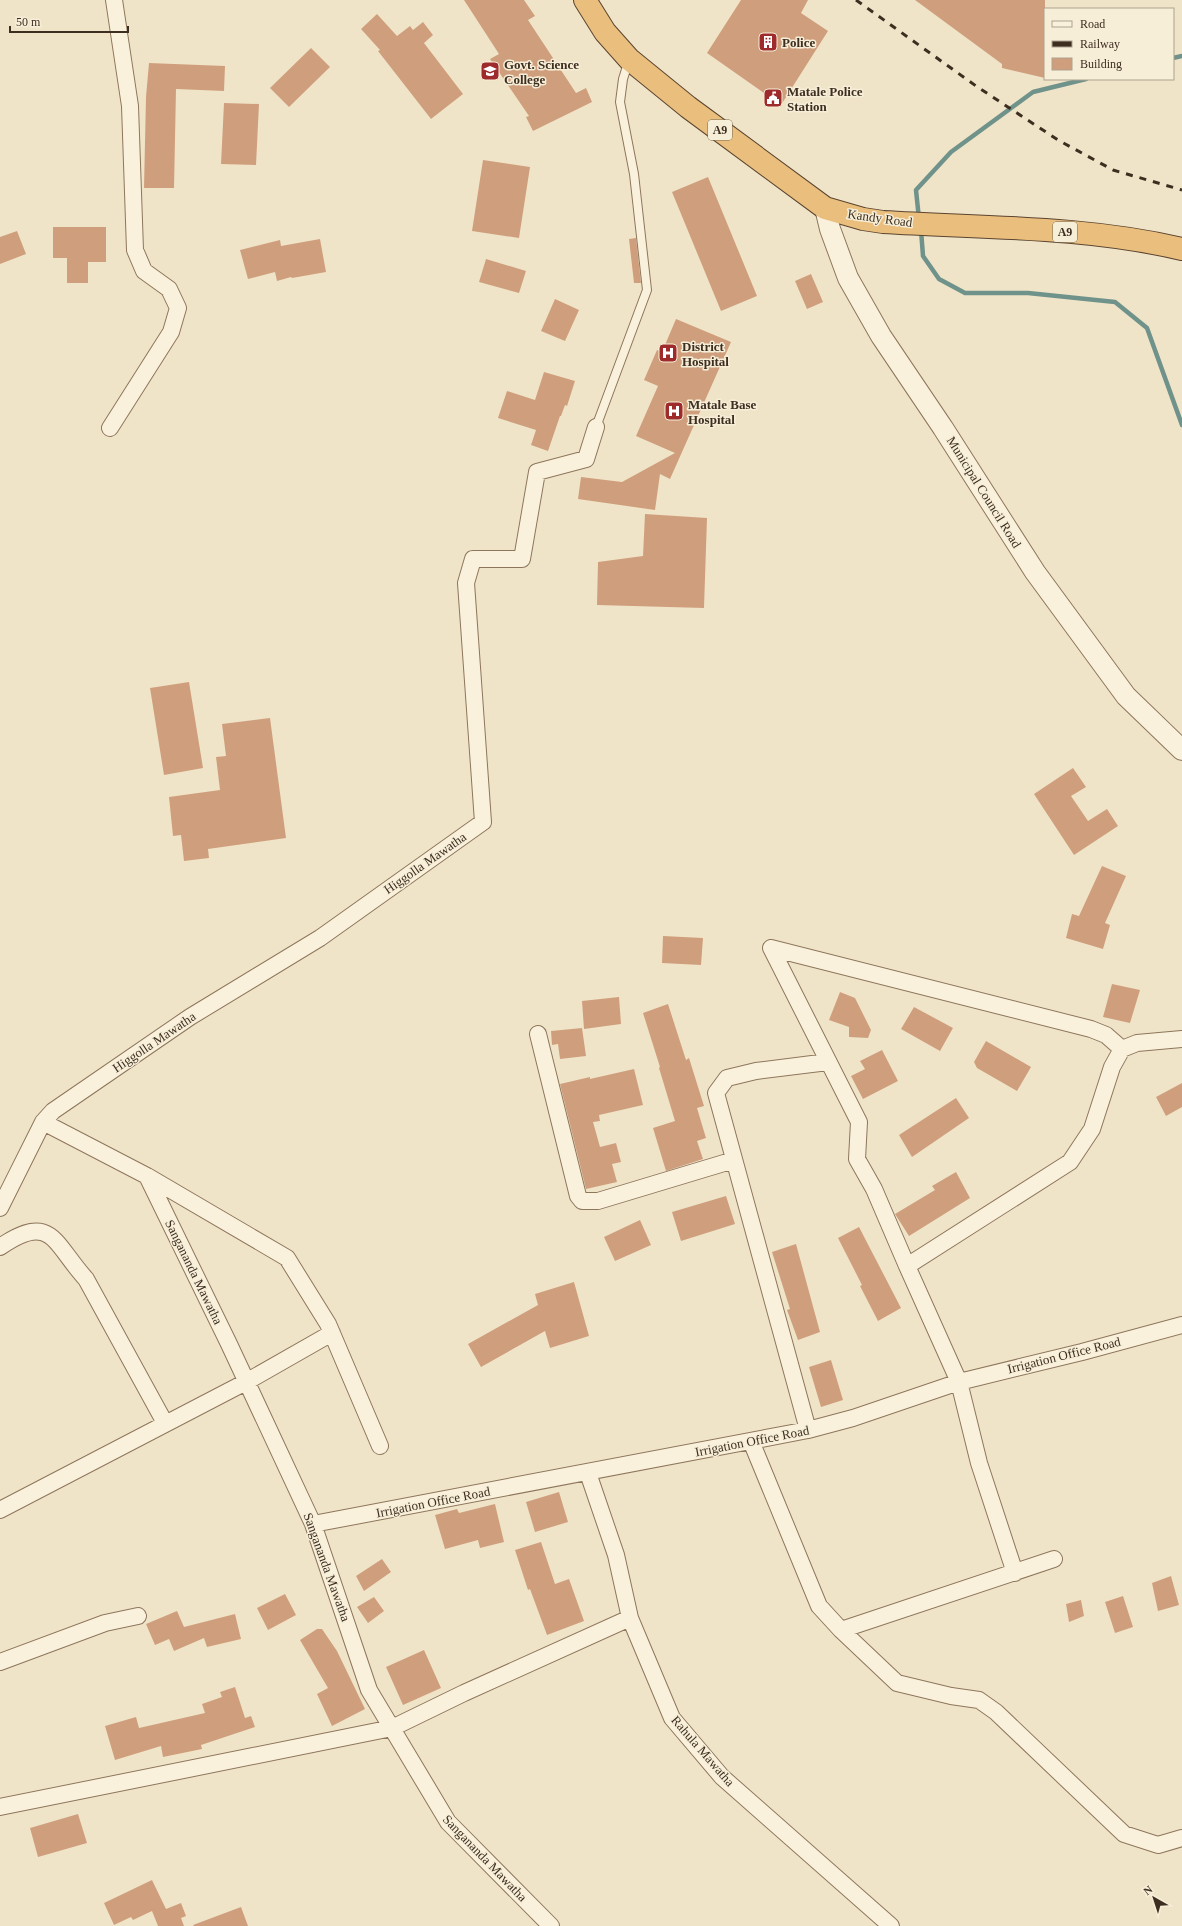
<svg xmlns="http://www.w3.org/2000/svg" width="1182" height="1926" font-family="Georgia,serif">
	<rect width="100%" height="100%" fill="#f0e4c8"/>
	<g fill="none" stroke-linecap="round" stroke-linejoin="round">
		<path stroke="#6f938a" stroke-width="4.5" d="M1173,58L1182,56
			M919,219L916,190L951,152L1033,92L1086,79
			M921,230L923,256L939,279L965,293H1028L1115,302L1147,328L1182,425"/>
	</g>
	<path fill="#cf9f7d" d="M464,0H524L535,16L528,20L576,93L586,88L592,102L533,131L526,117L529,116L490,59L499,54Z
		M741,0H808L801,13L828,31L781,105L707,53Z
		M915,0H1045V78L1002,68V64Z
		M377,14L397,36L410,26L413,30L423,22L433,35L424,43L463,94L431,119L378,51L380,50L361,29Z
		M311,48L330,67L289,107L270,88Z
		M149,63L225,66L224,91L176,89L174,188H144L146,97Z
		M224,103L259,104L256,165L221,164Z
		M483,160L530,167L519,238L472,231Z
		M708,177L757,296L721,311L672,192Z
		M53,227H106V262H88V283H67V258H53Z
		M17,231L26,254L0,264V237Z
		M636,238L641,283H634L629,239Z
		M320,239L326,272L292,278L291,277L277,281L275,272L248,279L240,250L280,240L281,246Z
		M486,259L526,271L519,293L479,282Z
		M811,274L823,302L807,309L795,281Z
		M555,299L579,310L565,341L541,331Z
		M676,319L731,342L670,479L660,474L655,510L578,499L581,477L622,482L675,453L636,436L658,386L644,380L657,350L662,352Z
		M544,372L575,381L567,406L565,405L561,416H560L548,451L531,445L536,430L498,418L507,391L535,400Z
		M645,514L707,518L704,608L597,605L598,562L643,556Z
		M189,682L203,768L164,775L150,688Z
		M270,718L286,838L208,849L209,858L184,861L181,835L173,836L169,797L220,790L216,757L226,756L222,724Z
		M1073,768L1086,787L1071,796L1088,821L1107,809L1118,826L1074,855L1034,794Z
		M1102,866L1126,876L1105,923L1110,925L1103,949L1066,938L1072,914L1079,916Z
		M663,936L703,938L701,965L662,963Z
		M1112,984L1140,990L1130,1023L1103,1017Z
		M840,992L855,998L871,1030L868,1038L849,1037V1027L829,1020Z
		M619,997L621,1024L584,1029L582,1001Z
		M668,1004L686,1060L689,1058L704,1106L697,1108L706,1138L697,1141L703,1159L666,1171L653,1128L675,1121L659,1068L660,1067L643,1013Z
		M914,1007L953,1028L940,1051L901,1029Z
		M582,1028L586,1056L560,1059L558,1044L552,1045L551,1031Z
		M986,1041L1031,1067L1017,1091L977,1068L974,1062Z
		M882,1050L898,1081L863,1099L851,1076L865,1069L860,1061Z
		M634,1069L643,1105L599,1115L600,1121L593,1122L600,1147L616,1143L621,1162L612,1164L617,1182L586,1189L560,1084L590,1077V1079Z
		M1182,1083V1107L1166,1116L1156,1097Z
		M956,1098L969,1118L912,1157L899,1135Z
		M956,1172L970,1198L909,1236L895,1214L935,1190L932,1186Z
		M726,1196L735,1224L681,1241L672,1212Z
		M640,1220L651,1245L615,1261L604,1237Z
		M859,1227L901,1308L878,1321L860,1286L862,1285L838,1238Z
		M796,1244L820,1332L798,1340L787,1310L790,1309L772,1252Z
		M574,1282L589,1336L550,1348L545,1331L481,1367L468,1344L538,1305L535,1294Z
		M831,1360L843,1400L821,1407L809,1367Z
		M559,1492L568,1522L535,1532L526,1502Z
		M495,1504L504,1542L480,1548L478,1540L445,1549L435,1515L457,1509L459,1513Z
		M541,1542L555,1584L569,1579L584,1621L547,1635L530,1589L528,1590L515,1550Z
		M382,1559L391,1572L364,1591L356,1576Z
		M1171,1576L1179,1605L1158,1611L1152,1583Z
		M285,1594L296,1615L268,1630L257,1608Z
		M1123,1596L1133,1627L1115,1633L1105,1602Z
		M374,1597L384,1611L368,1623L357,1607Z
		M1081,1600L1084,1616L1069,1622L1066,1604Z
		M177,1611L184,1627L235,1614L241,1639L207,1647L204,1638L174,1651L169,1639L155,1645L146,1624Z
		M317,1629H322L337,1651L365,1709L332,1726L317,1694L328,1688L300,1640Z
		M424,1650L441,1688L403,1705L386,1667Z
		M235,1687L245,1718L251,1716L255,1727L201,1745L202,1749L163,1757L161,1746L115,1760L105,1726L136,1717L139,1728L205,1713L202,1704L222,1697L220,1692Z
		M78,1814L87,1843L38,1857L30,1828Z
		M152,1880L166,1909L181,1903L186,1916L181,1918L184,1926H158L152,1911L133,1920L131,1917L114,1925L104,1903Z
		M241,1907L248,1926H194L193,1925Z"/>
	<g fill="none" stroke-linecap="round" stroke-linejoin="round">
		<defs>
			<path id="service" d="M596,427L647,290L634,174L620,102L623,79L629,60"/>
			<path id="minor" d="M110,428L171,332L178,308L169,289L144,271L135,250L130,106L114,0
				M771,948L1091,1029L1106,1035L1122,1049
				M771,948L859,1122L857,1159L874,1189L907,1266
				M538,1034L578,1196L582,1201H598L734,1160
				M43,1122L147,1176L287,1258L328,1324L380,1446
				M147,1176L229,1344L313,1524L369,1690L448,1822L551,1926
				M0,1208L43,1122L53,1111L190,1017L320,938L483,822L466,583L473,559H522L537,472L586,459L596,427
				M0,1247C52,1211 54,1244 86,1279L165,1423
				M808,1430L716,1093L727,1078L756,1071L828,1062
				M751,1441L819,1606L841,1630L897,1683L951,1696L979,1700L996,1712L1124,1834L1158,1845L1182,1838
				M588,1473L616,1555L630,1618L672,1718L722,1777L891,1926
				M0,1510L246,1382L332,1333
				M313,1524L808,1430L853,1418L959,1382L1082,1352L1182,1325
				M1015,1573L979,1463L959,1382L907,1266L1070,1162L1092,1129L1112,1067L1122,1049L1137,1043L1182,1039
				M841,1630L1054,1559
				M0,1662L105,1623L138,1616
				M0,1807L392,1728L464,1693L630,1618"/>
			<path id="tertiary" d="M825,208L830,229L848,278L881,336L943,428L1035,572L1126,696L1182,750"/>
			<path id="trunk" d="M585,0L605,32L629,59L688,107L825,208L863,219L883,222C983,228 1084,226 1182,249"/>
		</defs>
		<use href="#service" stroke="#8d765c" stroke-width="10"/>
		<use href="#minor" stroke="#8d765c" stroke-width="18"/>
		<use href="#tertiary" stroke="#8d765c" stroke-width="22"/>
		<use href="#trunk" stroke="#5b4430" stroke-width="24"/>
		<use href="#service" stroke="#faf1dc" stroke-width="8"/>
		<use href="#minor" stroke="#faf1dc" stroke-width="16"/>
		<use href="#tertiary" stroke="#faf1dc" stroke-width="20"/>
		<use href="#trunk" stroke="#eabe7c" stroke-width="22"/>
		<path stroke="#3d2e20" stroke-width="3" stroke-dasharray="7 7" stroke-linecap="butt" d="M856,0L976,86L1058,140L1113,170L1182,190"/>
	</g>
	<defs>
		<symbol id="building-square" viewBox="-11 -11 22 22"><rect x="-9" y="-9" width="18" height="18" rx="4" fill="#9e2a2b" stroke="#f7eed8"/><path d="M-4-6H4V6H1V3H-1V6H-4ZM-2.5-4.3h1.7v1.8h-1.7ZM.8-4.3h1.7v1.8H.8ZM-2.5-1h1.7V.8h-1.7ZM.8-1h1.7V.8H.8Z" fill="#fff"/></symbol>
		<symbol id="school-square" viewBox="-11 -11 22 22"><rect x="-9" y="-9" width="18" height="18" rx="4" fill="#9e2a2b" stroke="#f7eed8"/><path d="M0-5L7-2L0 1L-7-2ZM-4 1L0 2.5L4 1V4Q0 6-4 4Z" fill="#fff"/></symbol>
		<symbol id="civic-square" viewBox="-11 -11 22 22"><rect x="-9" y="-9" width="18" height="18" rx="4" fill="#9e2a2b" stroke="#f7eed8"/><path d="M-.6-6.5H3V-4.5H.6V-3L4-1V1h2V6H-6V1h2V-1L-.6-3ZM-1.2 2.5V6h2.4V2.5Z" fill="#fff"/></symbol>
		<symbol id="hospital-square" viewBox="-11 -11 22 22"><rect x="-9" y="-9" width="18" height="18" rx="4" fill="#9e2a2b" stroke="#f7eed8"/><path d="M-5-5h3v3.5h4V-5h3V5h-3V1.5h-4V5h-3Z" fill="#fff"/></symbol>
	</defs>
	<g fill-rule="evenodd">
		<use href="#building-square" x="757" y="31" width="22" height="22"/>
		<use href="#school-square" x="479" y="60" width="22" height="22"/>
		<use href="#civic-square" x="762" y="87" width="22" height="22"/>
		<use href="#hospital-square" x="657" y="342" width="22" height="22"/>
		<use href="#hospital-square" x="663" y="400" width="22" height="22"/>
	</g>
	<g text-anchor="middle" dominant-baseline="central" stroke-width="3" stroke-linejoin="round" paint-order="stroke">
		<g fill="#f7eed8" stroke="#756857" stroke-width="1">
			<rect x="708" y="120" width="24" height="20" rx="3"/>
			<rect x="1053" y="222" width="24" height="20" rx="3"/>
		</g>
		<g font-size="12" font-weight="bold" fill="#3d2e20">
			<text x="720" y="130">A9</text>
			<text x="1065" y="232">A9</text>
		</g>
		<g font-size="13" font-weight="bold" fill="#3d2e20" stroke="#f7eed8" text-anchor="start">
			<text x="782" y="42">Police</text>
			<text x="504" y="64">Govt. Science<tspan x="504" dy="15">College</tspan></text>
			<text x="787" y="91">Matale Police<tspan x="787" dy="15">Station</tspan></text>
			<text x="682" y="346">District<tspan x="682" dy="15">Hospital</tspan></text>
			<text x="688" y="404">Matale Base<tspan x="688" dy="15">Hospital</tspan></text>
		</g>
		<g font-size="13" fill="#3d2e20" stroke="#f7eed8">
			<text transform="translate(880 218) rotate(8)">Kandy Road</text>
			<text transform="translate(984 492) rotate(58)">Municipal Council Road</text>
			<text transform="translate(425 863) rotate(-35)">Higgolla Mawatha</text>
			<text transform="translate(154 1042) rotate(-34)">Higgolla Mawatha</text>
			<text transform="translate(194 1272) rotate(64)">Sangananda Mawatha</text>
			<text transform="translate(1064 1355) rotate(-14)">Irrigation Office Road</text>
			<text transform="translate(752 1441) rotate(-11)">Irrigation Office Road</text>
			<text transform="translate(433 1502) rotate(-11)">Irrigation Office Road</text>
			<text transform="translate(327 1567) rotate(70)">Sangananda Mawatha</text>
			<text transform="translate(703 1751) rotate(49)">Rahula Mawatha</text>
			<text transform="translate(485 1858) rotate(46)">Sangananda Mawatha</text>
		</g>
	</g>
	<rect x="1044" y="8" width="130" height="72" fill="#f7eed8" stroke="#ada18e"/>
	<rect x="1052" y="21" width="20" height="6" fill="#faf1dc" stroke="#ada18e"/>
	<text x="1080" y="28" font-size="12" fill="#3d2e20">Road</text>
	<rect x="1052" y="41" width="20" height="6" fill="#3d2e20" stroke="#ada18e"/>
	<text x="1080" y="48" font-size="12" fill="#3d2e20">Railway</text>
	<rect x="1052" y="58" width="20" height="12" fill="#cf9f7d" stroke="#ada18e"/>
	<text x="1080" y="68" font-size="12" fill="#3d2e20">Building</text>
	<g transform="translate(1154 1898) rotate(321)" stroke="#f7eed8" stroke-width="3" paint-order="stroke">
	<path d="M0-3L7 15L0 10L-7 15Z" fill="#3d2e20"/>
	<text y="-6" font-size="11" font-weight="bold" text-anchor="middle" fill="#3d2e20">N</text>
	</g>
	<path d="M10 26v6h118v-6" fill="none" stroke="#3d2e20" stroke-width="2"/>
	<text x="16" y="26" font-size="12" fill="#3d2e20" stroke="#f7eed8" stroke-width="3" paint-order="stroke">50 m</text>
</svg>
